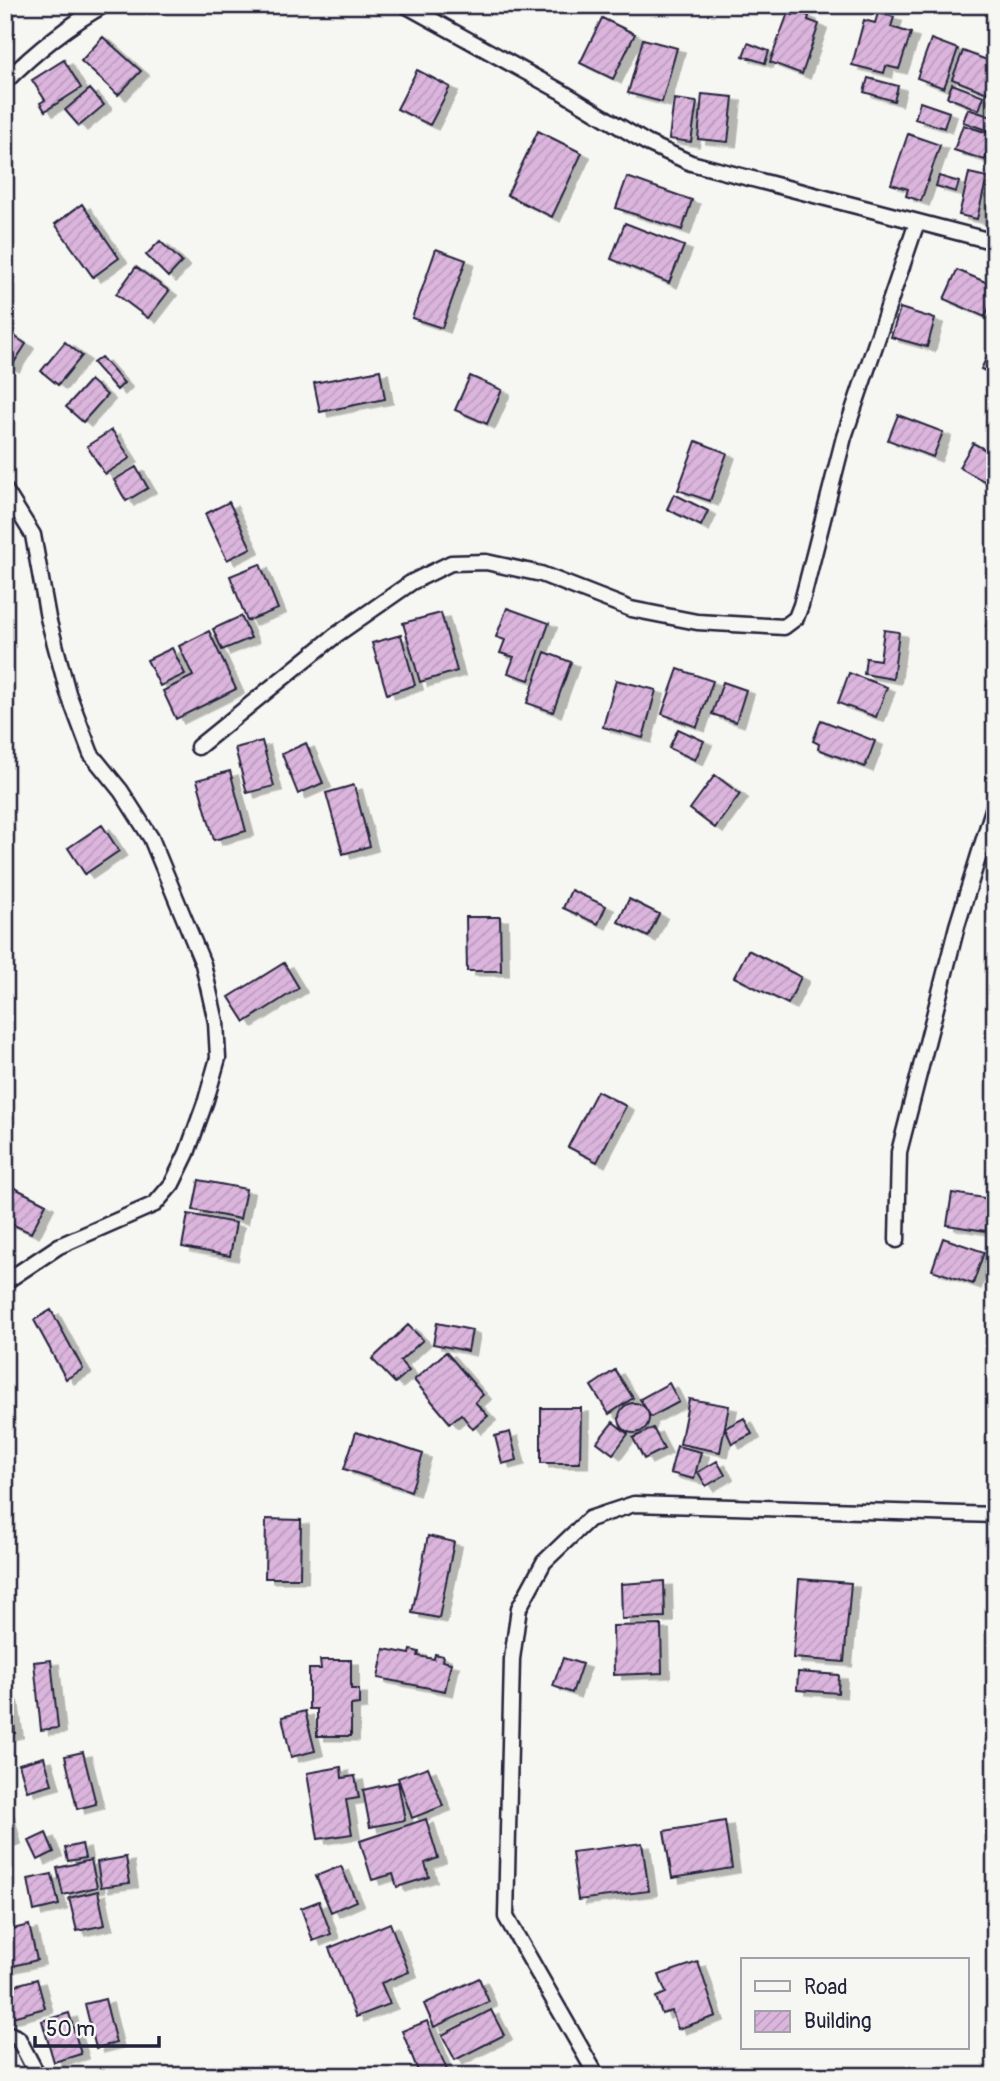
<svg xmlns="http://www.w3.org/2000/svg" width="1000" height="2081" font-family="Pangolin,sans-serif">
	<defs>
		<pattern id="building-hatch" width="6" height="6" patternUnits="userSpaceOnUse" patternTransform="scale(1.75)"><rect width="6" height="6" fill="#dcb5dd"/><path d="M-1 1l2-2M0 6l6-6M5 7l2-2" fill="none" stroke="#bc9bbf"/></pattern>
		<filter id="shadow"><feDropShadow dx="8" dy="4.5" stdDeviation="0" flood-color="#0004"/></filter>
	</defs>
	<rect width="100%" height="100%" fill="#f6f6f2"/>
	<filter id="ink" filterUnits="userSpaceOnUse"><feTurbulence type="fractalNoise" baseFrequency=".0143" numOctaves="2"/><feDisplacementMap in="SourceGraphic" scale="14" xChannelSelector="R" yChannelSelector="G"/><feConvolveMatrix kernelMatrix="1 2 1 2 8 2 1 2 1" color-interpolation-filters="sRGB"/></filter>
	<g filter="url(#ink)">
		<path fill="url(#building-hatch)" stroke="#22223b" stroke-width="2" filter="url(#shadow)" d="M795,10L809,16L808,20L819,24L802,74L770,62L788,13L793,15Z
			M878,13L894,17L891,27L911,33L899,69L886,66L884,73L852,65L864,20L875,23Z
			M602,18L635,34L613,79L580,63Z
			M103,37L141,71L118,95L81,61Z
			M643,39L677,48L662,102L628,93Z
			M931,39L958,49L944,88L917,78Z
			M748,43L769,51L765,63L743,56Z
			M963,51L995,63V96L952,79Z
			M64,60L81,88L45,111L40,103L45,100L32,80Z
			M417,70L450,87L430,125L397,109Z
			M868,78L898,86L894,101L864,92Z
			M952,84L984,96L979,110L947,97Z
			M90,89L104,105L79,126L65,110Z
			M702,94L733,97L728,142L698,139Z
			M674,99L697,102L691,142L669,139Z
			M920,102L949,112L944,128L915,119Z
			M968,109L995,118V133L963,122Z
			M963,125L994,135L985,160L954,150Z
			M538,131L582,153L552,217L507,195Z
			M908,134L940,145L921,201L906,196L908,189L891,184Z
			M969,173L987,177L977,219L959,215Z
			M939,176L959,182L956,192L936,186Z
			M627,177L692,200L682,230L616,208Z
			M82,204L119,258L93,277L55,224Z
			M625,223L684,246L669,283L611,259Z
			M160,241L182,262L168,277L146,255Z
			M436,249L466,260L442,328L412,318Z
			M136,267L169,291L148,318L116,294Z
			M957,270L995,286V294L985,317L944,299Z
			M900,308L935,319L927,347L891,337Z
			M5,330L26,344L11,367L5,363Z
			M995,341V376L981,369Z
			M65,342L82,356L58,385L41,371Z
			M101,357L124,383L117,390L93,363Z
			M380,370L385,399L320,412L314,383Z
			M470,376L502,390L487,424L455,410Z
			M90,380L107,395L83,422L66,407Z
			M898,415L943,432L933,457L888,440Z
			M112,430L130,458L105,474L87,446Z
			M696,441L727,453L710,501L678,490Z
			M973,443L995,455V487L959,467Z
			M136,467L148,488L126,501L114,480Z
			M674,494L708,511L701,526L667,509Z
			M229,502L251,548L227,560L205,514Z
			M260,564L278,609L247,621L230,576Z
			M995,601V629L986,626Z
			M507,608L549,623L529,680L508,673L514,657L500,653L505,640L496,637Z
			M441,613L457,671L420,682L403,623Z
			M241,616L251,638L222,650L213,629Z
			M884,630L899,632L893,679L864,674L866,658L880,660Z
			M209,631L236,689L176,719L163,691L193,676L179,646Z
			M401,635L415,685L387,694L372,643Z
			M172,648L185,674L160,686L147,660Z
			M545,652L571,662L553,712L527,703Z
			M678,669L713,681L697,727L662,714Z
			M849,673L887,687L876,717L838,703Z
			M616,680L656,690L643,738L603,727Z
			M723,682L746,690L736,722L712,714Z
			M821,720L875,741L865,767L818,749L819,744L813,741Z
			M678,729L704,741L695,760L669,748Z
			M262,741L274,786L247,793L235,748Z
			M306,743L323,783L298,794L282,754Z
			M230,771L246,831L214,840L197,780Z
			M715,775L740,794L715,828L690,809Z
			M354,785L370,846L343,854L326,793Z
			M102,825L119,851L85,874L68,848Z
			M571,890L606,906L598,924L563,908Z
			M629,899L659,914L648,937L618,922Z
			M466,917H500L501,971H467Z
			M748,950L801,977L788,1004L734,977Z
			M284,963L299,988L245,1022L229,997Z
			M597,1091L626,1106L597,1162L568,1147Z
			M199,1180L246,1189L240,1219L193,1210Z
			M9,1185L46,1204L31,1233L5,1221V1192Z
			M952,1193L991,1199L986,1231L947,1225Z
			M188,1214L236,1223L230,1256L182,1247Z
			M943,1238L984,1252L973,1284L932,1270Z
			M51,1310L83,1369L66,1379L34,1320Z
			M437,1323L472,1330L468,1351L433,1344Z
			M408,1325L423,1340L400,1361L409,1371L395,1383L372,1359Z
			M446,1352L483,1395L475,1402L488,1416L473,1429L461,1414L450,1423L414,1380Z
			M615,1370L633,1398L609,1414L591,1386Z
			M669,1383L679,1402L651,1417L640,1399Z
			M689,1399L729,1406L720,1452L680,1444Z
			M619 1418a15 15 0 1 1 30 0a15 15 0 1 1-30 0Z
			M541,1408H581L580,1463H541Z
			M744,1418L752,1434L732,1444L725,1428Z
			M613,1422L628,1434L613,1454L597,1442Z
			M653,1428L664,1449L644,1459L633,1438Z
			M356,1432L423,1454L411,1491L344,1469Z
			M510,1432L517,1460L502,1464L495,1436Z
			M677,1446L701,1452L694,1479L670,1473Z
			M717,1461L725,1475L706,1486L698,1472Z
			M266,1519L301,1520L300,1578H265Z
			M428,1536L454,1542L439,1618L412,1613Z
			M799,1579L851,1583L844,1662L793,1658Z
			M664,1581L665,1617L622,1619L621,1584Z
			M661,1625L662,1673L614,1675L613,1626Z
			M384,1649L410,1654L411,1650L419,1652L418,1656L434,1659L435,1654L443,1656L442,1661L451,1663L445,1691L378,1678Z
			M563,1658L582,1664L572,1693L553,1686Z
			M51,1660L58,1728L41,1730L34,1662Z
			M320,1660H351V1689H359V1704L351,1705V1736H317V1709H309V1669H321Z
			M798,1672L839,1675L838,1693L797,1690Z
			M10,1697L15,1733L5,1735V1698Z
			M305,1711L315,1751L291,1757L282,1717Z
			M83,1752L96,1804L77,1809L65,1756Z
			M44,1757L52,1784L27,1791L19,1764Z
			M341,1767L342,1778L355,1776L359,1798L346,1800L352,1834L318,1839L307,1773Z
			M428,1767L443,1806L412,1818L398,1778Z
			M398,1782L405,1820L370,1827L363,1790Z
			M6,1812L13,1840L5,1842V1812Z
			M426,1819L438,1858L425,1863L429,1877L397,1887L393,1874L372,1880L360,1841Z
			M725,1821L732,1868L672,1878L664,1831Z
			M46,1833L54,1852L38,1860L29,1841Z
			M642,1843L649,1891L578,1900L572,1852Z
			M82,1844L85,1858L68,1861L65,1848Z
			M126,1857L130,1883L101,1887L97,1862Z
			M91,1860L97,1887L63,1895L57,1868Z
			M341,1866L356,1901L331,1912L316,1876Z
			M52,1874L59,1905L34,1911L28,1879Z
			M98,1891L105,1925L77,1931L69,1898Z
			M319,1901L331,1934L313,1941L301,1908Z
			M390,1923L409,1972L381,1983L390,2004L356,2017L329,1948Z
			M29,1925L37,1960L9,1967L5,1951V1931Z
			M698,1962L716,2016L678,2029L672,2011L662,2014L656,1997L666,1993L659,1975Z
			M479,1978L489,2002L434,2027L424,2004Z
			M37,1979L45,2008L5,2019V1988Z
			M105,1999L116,2043L96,2048L85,2004Z
			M491,2010L504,2035L455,2060L442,2035Z
			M69,2013L81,2054L54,2062L42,2021Z
			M427,2021L448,2073L442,2076H420L402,2031Z"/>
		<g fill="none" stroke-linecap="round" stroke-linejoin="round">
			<defs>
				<path id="street" d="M405,5L562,92L647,143L691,163L995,242
					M5,82C35,52 67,26 104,5
					M5,490L33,535L48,618L68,693L91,754L121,791L151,838L203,964L216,1022L218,1058L206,1100L187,1153L172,1184L155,1204L59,1246L5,1282
					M198,747L336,635L412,582L451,563L486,562L541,574L631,609L697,622L784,627L796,618L801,605L844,437L917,222
					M897,1240L899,1152L957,926L995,803
					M5,2032L18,2038L38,2076
					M597,2076L506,1917L512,1659L519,1608L544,1562L589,1519L634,1504L995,1515"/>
			</defs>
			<use href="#street" stroke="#22223b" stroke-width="19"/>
			<use href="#street" stroke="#f6f6f2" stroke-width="14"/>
		</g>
	</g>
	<rect width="1000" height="2081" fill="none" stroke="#f6f6f2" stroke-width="28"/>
	<rect x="14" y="14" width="972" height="2053" fill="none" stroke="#22223b" stroke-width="2.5" filter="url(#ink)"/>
	<rect x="741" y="1958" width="228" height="91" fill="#f6f6f2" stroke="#a1a1a9" stroke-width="2"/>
	<rect x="755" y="1981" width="35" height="10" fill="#f6f6f2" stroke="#a1a1a9" stroke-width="2"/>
	<text x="804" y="1994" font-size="21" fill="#22223b">Road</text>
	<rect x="755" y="2011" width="35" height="21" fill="url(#building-hatch)" stroke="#a1a1a9" stroke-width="2"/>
	<text x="804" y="2028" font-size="21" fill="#22223b">Building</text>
	<path d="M35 2036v10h124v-10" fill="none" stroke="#22223b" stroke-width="3.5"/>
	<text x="46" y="2036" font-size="21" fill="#22223b" stroke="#f6f6f2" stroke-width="5" paint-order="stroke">50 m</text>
</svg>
